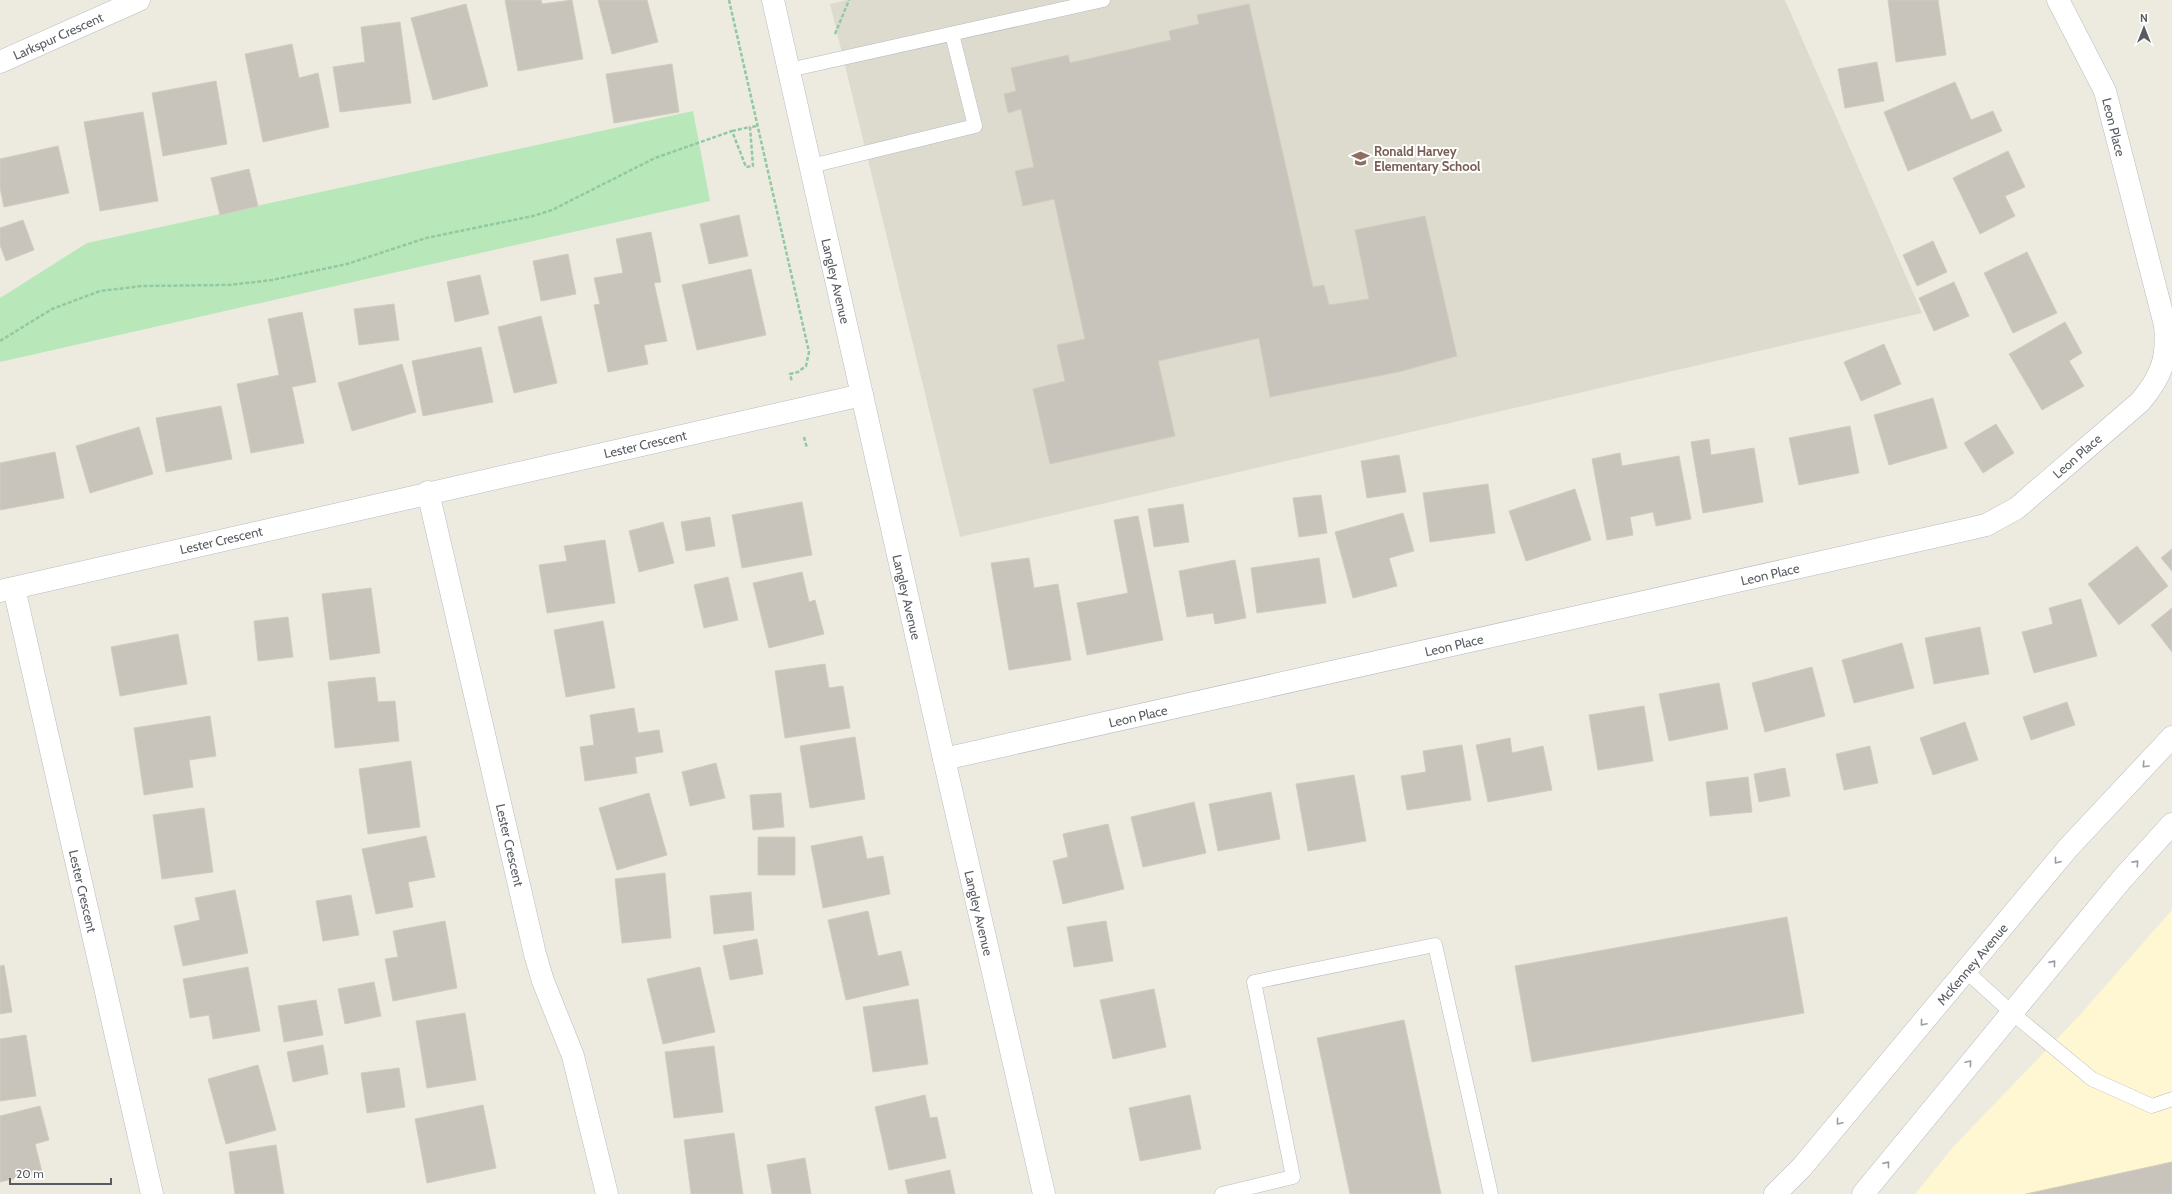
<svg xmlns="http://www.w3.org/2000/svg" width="2172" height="1194" font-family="Cabin,sans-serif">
	<rect width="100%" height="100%" fill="#edebdf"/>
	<path fill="#fff6d2" d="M2172,910V1194H1915L1954,1146L2079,1016Z"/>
	<path fill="#dddace" d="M846,0H1785L1922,313L960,537L830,4Z"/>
	<path fill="#b8e8ba" d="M693,111L710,201L0,362V298L87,243Z"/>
	<path fill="#c8c4bc" stroke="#d2ccbd" d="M505,0H541L542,4L572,0L583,59L518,71Z
		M598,0H647L658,42L612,54Z
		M1888,0H1938L1946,55L1896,62Z
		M466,4L488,86L433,100L411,18Z
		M1249,4L1313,287L1324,285L1329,305L1369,299L1355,230L1425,216L1457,356L1398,372L1270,397L1259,338L1158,361L1175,436L1050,464L1033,389L1065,381L1057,345L1085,339L1054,199L1023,206L1015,171L1034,167L1021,109L1008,113L1004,94L1016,91L1011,68L1068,55L1070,63L1171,40L1169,31L1199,24L1197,15Z
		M400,22L411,103L340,112L333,67L365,62L361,27Z
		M292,44L299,78L318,73L329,127L263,142L245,54Z
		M1877,62L1884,101L1845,108L1838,69Z
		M672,64L679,112L614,123L606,74Z
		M216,81L227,144L163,156L152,93Z
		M1955,82L1971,120L1993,111L2002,131L1908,171L1884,112Z
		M143,112L158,201L100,211L84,122Z
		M58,146L69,193L4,207L0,188V159Z
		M2008,151L2025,187L2005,196L2015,216L1980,234L1953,178Z
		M249,169L258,206L220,215L211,178Z
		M739,215L748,256L709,264L700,224Z
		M23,220L34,250L6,261L0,245V228Z
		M651,232L661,282L654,283L667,341L644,345L648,364L608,372L594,305L600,304L594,278L623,273L616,239Z
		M1933,241L1947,272L1917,286L1903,255Z
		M2027,252L2057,313L2013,333L1984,273Z
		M568,254L576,294L541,301L533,261Z
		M751,269L766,335L697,350L682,285Z
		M480,275L489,314L455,322L447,282Z
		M1954,282L1969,316L1934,331L1919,298Z
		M394,304L399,340L359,345L354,309Z
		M302,312L316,382L292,387L304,443L251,453L237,384L279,375L268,319Z
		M541,316L557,383L514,393L498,327Z
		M2065,322L2082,353L2069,361L2084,386L2042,410L2009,354Z
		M1884,344L1901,384L1861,401L1844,362Z
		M481,347L493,402L423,416L412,361Z
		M402,364L416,412L352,431L338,383Z
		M1933,398L1947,448L1889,465L1874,415Z
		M221,406L232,459L166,472L156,418Z
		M1996,424L2014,453L1983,473L1964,443Z
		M1850,426L1859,473L1799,485L1789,438Z
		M139,427L153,474L90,493L76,446Z
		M1709,439L1711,455L1754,448L1763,502L1703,513L1691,442Z
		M55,452L64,498L0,510V463Z
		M1620,453L1622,466L1679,456L1691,519L1656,526L1653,512L1630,517L1633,535L1607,540L1592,459Z
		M1399,455L1406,492L1367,498L1361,461Z
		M1488,484L1495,533L1430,542L1423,493Z
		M1575,489L1591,540L1526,561L1509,511Z
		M1321,495L1327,533L1299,537L1293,498Z
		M802,502L812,555L742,568L732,515Z
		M1183,504L1189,542L1154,547L1148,509Z
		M1403,513L1414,551L1389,558L1397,586L1353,598L1335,532Z
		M1138,516L1163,640L1087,655L1077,603L1128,593L1114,520Z
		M710,517L715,546L686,551L681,522Z
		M663,522L674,563L639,572L629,531Z
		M605,540L615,603L547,613L539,565L567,561L564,546Z
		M2137,546L2168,586L2119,625L2088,584Z
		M2172,549V571L2161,558Z
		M1029,558L1034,588L1058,584L1071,660L1009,670L991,563Z
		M1319,558L1326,603L1257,613L1251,568Z
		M1235,560L1246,618L1215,624L1213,613L1187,617L1179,571Z
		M802,572L809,602L815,600L824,634L769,648L753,583Z
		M728,577L738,620L704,628L694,585Z
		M371,588L380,653L330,660L322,594Z
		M2081,599L2097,656L2034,673L2022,632L2053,624L2049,608Z
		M2172,608V652L2151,625Z
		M288,617L293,657L258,661L254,621Z
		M603,621L615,688L566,697L554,630Z
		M1980,627L1989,674L1934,684L1925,638Z
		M178,634L187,684L120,696L111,647Z
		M1902,643L1914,688L1854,703L1842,660Z
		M825,664L829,688L843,686L850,728L785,738L775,671Z
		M1812,667L1825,716L1765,732L1752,683Z
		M375,677L378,702L395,701L399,741L335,748L328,682Z
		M1719,683L1728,729L1669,741L1659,694Z
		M2067,702L2075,725L2031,740L2023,717Z
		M1644,706L1653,761L1598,770L1589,715Z
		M634,708L638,733L659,730L663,752L635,757L637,773L585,781L580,747L594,745L590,715Z
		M210,716L216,756L189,760L193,787L144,795L134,728Z
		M1965,722L1978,760L1933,775L1920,738Z
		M855,737L865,799L810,808L800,746Z
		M1510,738L1512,753L1543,746L1552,790L1488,802L1476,745Z
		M1462,745L1471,800L1407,810L1401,776L1426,772L1423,751Z
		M1870,746L1878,783L1844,790L1836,754Z
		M411,761L420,827L368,834L359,769Z
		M716,763L725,798L690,806L682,772Z
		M1785,768L1790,796L1759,802L1754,774Z
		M1354,775L1366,841L1308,851L1296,784Z
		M1748,777L1752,812L1710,816L1706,782Z
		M1271,792L1280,839L1218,851L1209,804Z
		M649,793L667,855L617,870L599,808Z
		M781,793L784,827L753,830L750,795Z
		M1194,802L1206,853L1143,867L1131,817Z
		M204,808L213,872L162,879L153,815Z
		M1108,824L1124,889L1063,904L1053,861L1068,857L1063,834Z
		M426,836L435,877L408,882L413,907L376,914L362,849Z
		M862,836L867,859L883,856L890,894L823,908L811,846Z
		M758,837H795V875H758Z
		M665,873L671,938L622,943L615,879Z
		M235,890L248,953L183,966L174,926L200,920L195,898Z
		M751,892L754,930L714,934L710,896Z
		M351,895L359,935L323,941L316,901Z
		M868,911L878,956L901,951L909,985L846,1000L828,920Z
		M1787,917L1804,1013L1532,1062L1515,966Z
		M445,921L457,988L393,1001L385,959L398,957L393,931Z
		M1106,921L1113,961L1074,967L1067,927Z
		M757,939L763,974L730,980L723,946Z
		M4,965L12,1012L0,1014V966Z
		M248,967L260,1031L213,1039L209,1015L190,1018L183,979Z
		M700,967L715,1032L663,1044L647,979Z
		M374,982L381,1016L345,1024L338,989Z
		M1154,989L1166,1047L1113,1059L1100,1000Z
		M918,999L928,1064L873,1072L863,1007Z
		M316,1000L323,1035L284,1042L278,1006Z
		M465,1013L476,1080L427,1088L416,1021Z
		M1404,1020L1441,1194H1350L1317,1038Z
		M26,1035L36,1096L0,1101V1039Z
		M323,1045L328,1074L293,1082L287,1052Z
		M714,1046L723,1112L674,1118L665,1052Z
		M258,1065L276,1130L226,1144L208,1079Z
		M399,1068L405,1107L367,1113L361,1073Z
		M925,1095L930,1118L937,1117L946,1158L889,1170L875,1107Z
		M1190,1095L1201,1149L1140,1161L1129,1108Z
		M483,1105L496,1168L427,1183L415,1119Z
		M40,1106L49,1140L35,1144L42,1172L0,1182V1116Z
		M734,1133L743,1194H691L684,1140Z
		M276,1145L284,1194H235L229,1152Z
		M805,1158L811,1194H772L767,1165Z
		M2172,1162V1194H2026Z
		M950,1170L955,1194H908L905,1180Z"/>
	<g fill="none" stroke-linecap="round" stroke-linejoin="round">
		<defs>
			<path id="lane" d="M789,70L1103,0
				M811,166L975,126L952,34
				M1966,971L2012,1013L2092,1079L2152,1106L2172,1099
				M1222,1194L1293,1177L1254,982L1435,945L1491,1194"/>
			<path id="street" d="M0,62L139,0
				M428,492L535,954L543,981L573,1056L607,1194
				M14,588L152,1194
				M0,591L862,395
				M944,759L1969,529L1986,525L2017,508L2140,402C2162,376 2168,358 2165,325L2105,91L2058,0"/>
			<path id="secondary" d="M773,0L944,759L1044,1194
				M1775,1194L1802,1167L2068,848L2172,737
				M1863,1194L2122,879L2172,824"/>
		</defs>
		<use href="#lane" stroke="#b7bac0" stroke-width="15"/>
		<use href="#street" stroke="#b7bac0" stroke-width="23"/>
		<use href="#secondary" stroke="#b8bcc3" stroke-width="23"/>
		<path stroke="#91c9a2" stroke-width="2.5" stroke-dasharray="4 2" stroke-linecap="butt" d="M729,0L809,352L806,366L798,372L790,374L792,382
			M835,34L849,0
			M732,131L750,127
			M0,341L52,309L100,291L142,286L229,285L272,280L347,264L426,238L533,216L552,210L655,158L732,131L746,167L753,166L750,127L758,126
			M804,437L807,448"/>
		<use href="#lane" stroke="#fff" stroke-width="14"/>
		<use href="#street" stroke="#fff" stroke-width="22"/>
		<use href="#secondary" stroke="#fff" stroke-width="22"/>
	</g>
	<defs><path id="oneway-chevron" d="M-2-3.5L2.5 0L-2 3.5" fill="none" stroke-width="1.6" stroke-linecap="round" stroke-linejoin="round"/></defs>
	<g stroke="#9b9da1">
		<use href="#oneway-chevron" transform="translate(2145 765) rotate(133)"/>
		<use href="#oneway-chevron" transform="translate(2057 861) rotate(129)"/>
		<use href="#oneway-chevron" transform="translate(2136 863) rotate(-48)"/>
		<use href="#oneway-chevron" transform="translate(2053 963) rotate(-51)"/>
		<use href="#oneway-chevron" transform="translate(1923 1023) rotate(130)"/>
		<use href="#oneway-chevron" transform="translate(1969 1063) rotate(-50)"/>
		<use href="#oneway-chevron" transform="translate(1839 1122) rotate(130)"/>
		<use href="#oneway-chevron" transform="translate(1887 1164) rotate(-51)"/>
	</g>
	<defs>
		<symbol id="school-bare" viewBox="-9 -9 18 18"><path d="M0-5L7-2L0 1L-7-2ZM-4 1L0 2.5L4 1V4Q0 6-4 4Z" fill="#8d6e63" stroke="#fff" stroke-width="2.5" paint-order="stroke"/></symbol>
	</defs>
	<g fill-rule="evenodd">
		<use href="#school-bare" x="1348" y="146" width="25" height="25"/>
	</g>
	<g text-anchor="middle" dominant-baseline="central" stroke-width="4" stroke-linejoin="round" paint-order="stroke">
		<g font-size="13" fill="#585c62" stroke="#fff">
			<text transform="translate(58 36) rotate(-24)">Larkspur Crescent</text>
			<text transform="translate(2114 127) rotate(76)">Leon Place</text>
			<text transform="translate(836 281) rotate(77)">Langley Avenue</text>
			<text transform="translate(645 444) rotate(-13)">Lester Crescent</text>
			<text transform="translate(2077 456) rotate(-41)">Leon Place</text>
			<text transform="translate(221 540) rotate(-13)">Lester Crescent</text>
			<text transform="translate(1770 574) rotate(-13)">Leon Place</text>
			<text transform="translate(907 597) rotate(77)">Langley Avenue</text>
			<text transform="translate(1454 645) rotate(-13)">Leon Place</text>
			<text transform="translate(1138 716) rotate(-13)">Leon Place</text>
			<text transform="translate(510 845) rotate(77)">Lester Crescent</text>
			<text transform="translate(83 891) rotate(77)">Lester Crescent</text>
			<text transform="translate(979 913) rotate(77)">Langley Avenue</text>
			<text transform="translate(1972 964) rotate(-50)">McKenney Avenue</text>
		</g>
		<g font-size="13" font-weight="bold" fill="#785e54" stroke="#fff" text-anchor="start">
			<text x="1374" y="151">Ronald Harvey<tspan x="1374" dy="15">Elementary School</tspan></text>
		</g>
	</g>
	<g transform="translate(2144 28)" stroke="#ffffff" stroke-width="3" paint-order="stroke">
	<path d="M0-3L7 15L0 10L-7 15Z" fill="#585c62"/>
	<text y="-6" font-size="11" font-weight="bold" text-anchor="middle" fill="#585c62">N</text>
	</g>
	<path d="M10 1178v6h101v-6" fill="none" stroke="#585c62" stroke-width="2"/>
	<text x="16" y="1178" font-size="12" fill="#585c62" stroke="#ffffff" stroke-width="3" paint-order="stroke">20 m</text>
</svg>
